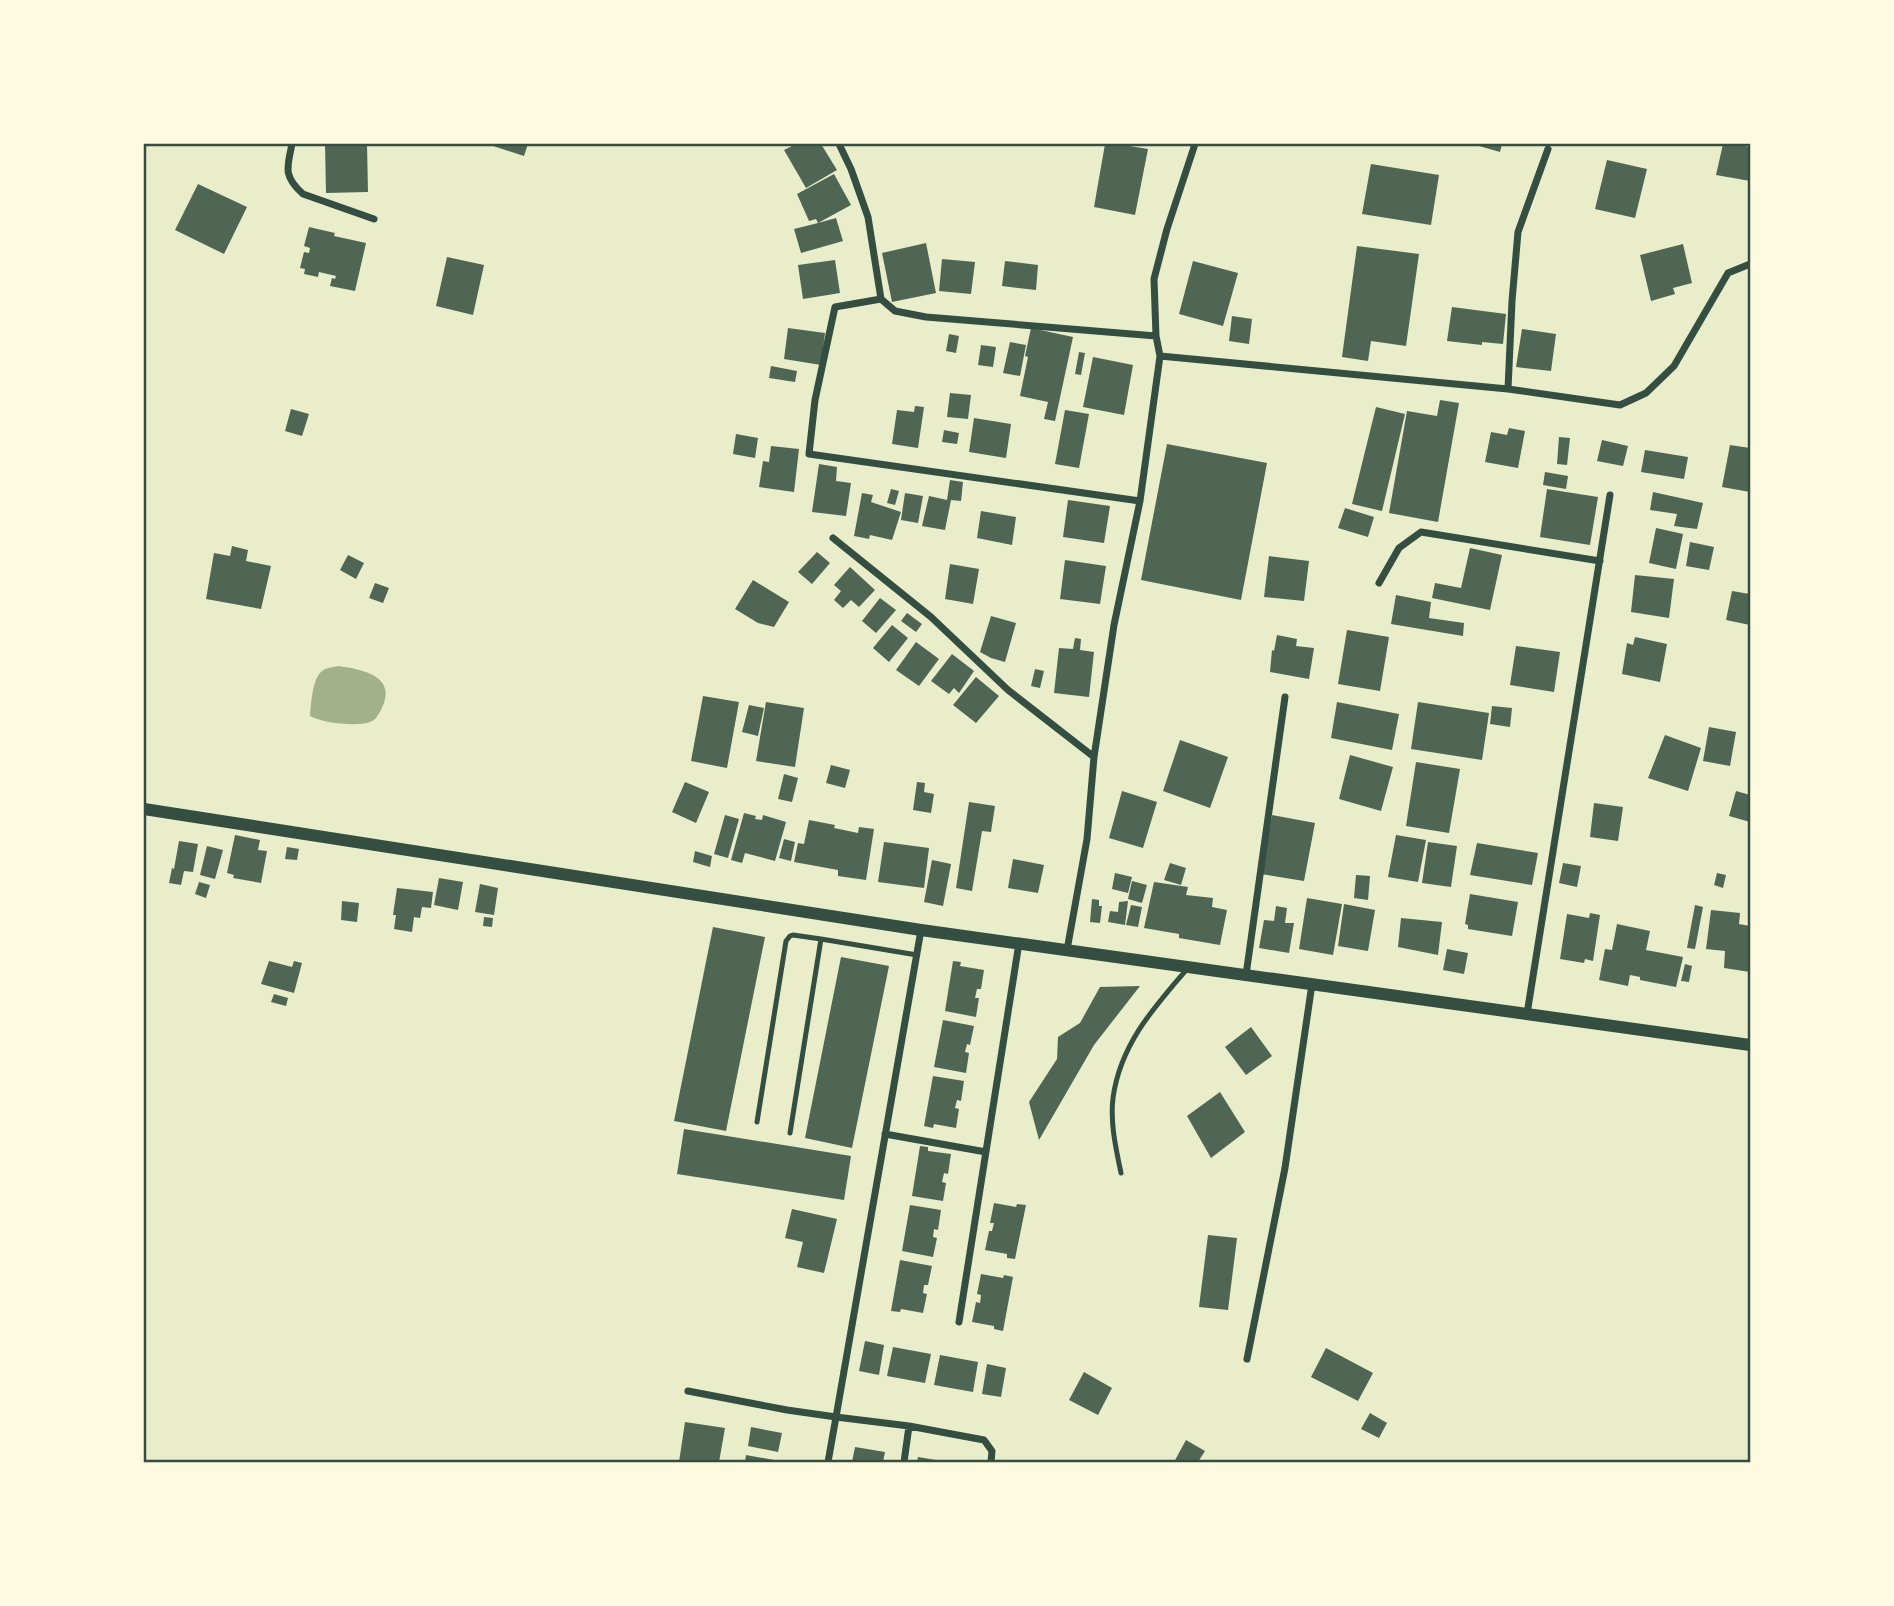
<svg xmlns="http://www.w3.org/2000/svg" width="1894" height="1606" font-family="'Golos Text',sans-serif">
	<rect width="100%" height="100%" fill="#e9edc9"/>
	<path fill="#a3b18a" d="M338,666C363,669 399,677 381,710C378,715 376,720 370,722C357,727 322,723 310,716C311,705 312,679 322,671C326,668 333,667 338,666Z"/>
	<path fill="#4f6655" d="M325,144H367L368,192L326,193Z
		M487,144H528L524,156Z
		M796,144H821L837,170L806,188L784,150Z
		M1105,144H1118L1148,149L1135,215L1094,207Z
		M1472,144H1502L1500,152Z
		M1723,144H1734L1750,147V181L1716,175Z
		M1607,160L1647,169L1635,218L1595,209Z
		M1371,164L1439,175L1431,225L1362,214Z
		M834,174L851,205L818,223L836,218L843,241L801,253L794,229L818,223L816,219L809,221L797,194Z
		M198,184L247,207L224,254L175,230Z
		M309,227L335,233L334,236L366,243L355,291L330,286L332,278L335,279L336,276L319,272L318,277L304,274L305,269L300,268L304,252L309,253L310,248L304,246Z
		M926,243L936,293L892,302L882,253Z
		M1683,244L1692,283L1673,288L1675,294L1651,301L1640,255Z
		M1357,246L1419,254L1406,346L1371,341L1368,361L1342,357Z
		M447,257L484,265L473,315L436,306Z
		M942,259L975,262L971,294L939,291Z
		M835,260L840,293L803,299L798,265Z
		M1005,261L1038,265L1036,290L1002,286Z
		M1193,261L1238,273L1223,326L1179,314Z
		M1452,307L1506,314L1503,344L1482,342V345L1447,341Z
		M1232,316L1252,319L1249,344L1229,341Z
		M788,328L825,333L821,365L784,359Z
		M1031,328L1073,337L1055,421L1044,419L1048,402L1020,396L1028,357L1025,356Z
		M1522,329L1556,334L1551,371L1516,367Z
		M949,334L959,336L956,353L946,351Z
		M1010,342L1026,345L1020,376L1003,373Z
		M981,345L996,347L993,367L978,365Z
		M1079,352L1085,353L1081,375L1075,374Z
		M1093,357L1133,365L1124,415L1083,407Z
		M771,366L797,371L795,382L769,378Z
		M950,393L971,395L968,419L947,417Z
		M1440,400L1459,403L1438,522L1389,513L1407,411L1437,416Z
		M915,406L924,407L918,448L892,444L897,410L914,412Z
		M1376,407L1405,414L1382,511L1352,504Z
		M291,409L309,414L302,436L285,431Z
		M1065,410L1089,414L1079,468L1055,464Z
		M974,418L1011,424L1006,458L969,452Z
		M1509,428L1525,431L1518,468L1485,462L1491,432L1507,435Z
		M944,430L959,433L957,444L942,442Z
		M736,434L758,438L755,458L733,454Z
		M1559,437L1570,438L1567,465L1557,464Z
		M1602,440L1628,446L1623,466L1597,461Z
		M1167,444L1267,463L1241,600L1141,580Z
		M1730,445L1750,448V492L1722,487Z
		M771,446L799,449L794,492L759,487L763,461L769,462Z
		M1645,450L1688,457L1684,479L1641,472Z
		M819,464L837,467L836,481L851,483L846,516L812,512Z
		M1545,472L1568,476L1566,489L1543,485Z
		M950,480L963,482L961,501L951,500L945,530L922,526L929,496L947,500Z
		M891,489L899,491L895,505L887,503Z
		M1547,489L1598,497L1590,545L1540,537Z
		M1653,492L1703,503L1697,529L1674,526L1677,514L1650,510Z
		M862,493L873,495L871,502L901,512L892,540L870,535L869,539L854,536Z
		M905,493L923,496L918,523L901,520Z
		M1068,500L1110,506L1104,543L1063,537Z
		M1345,508L1374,517L1368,537L1338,528Z
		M981,511L1016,517L1012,545L977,538Z
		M1656,528L1683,534L1676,569L1649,563Z
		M1690,542L1714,547L1709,570L1686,566Z
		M232,546L248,550L246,561L271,566L261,609L206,599L214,553L230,556Z
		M1470,548L1502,555L1490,610L1432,598L1435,583L1461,588Z
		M817,552L830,563L812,584L798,572Z
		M348,555L364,563L356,579L340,570Z
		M1269,556L1309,561L1304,601L1264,597Z
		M1065,560L1106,566L1100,604L1060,599Z
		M950,564L979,569L973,604L945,599Z
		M850,567L875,590L859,607L851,600L843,608L834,600L841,591L834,585Z
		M1635,575L1674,579L1669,618L1631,612Z
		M753,580L789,602L774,627L758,623L735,609Z
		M375,583L389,588L383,603L369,598Z
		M1732,591L1750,594V625L1726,620Z
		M1396,595L1431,602L1429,618L1464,623L1463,636L1391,624Z
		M880,598L896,610L876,633L862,621Z
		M907,613L922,624L916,632L901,621Z
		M991,616L1016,623L1005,662L991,658L980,652Z
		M892,625L908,638L889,662L873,648Z
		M1347,630L1389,637L1380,691L1338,684Z
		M1277,635L1297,639L1296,646L1314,648L1309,679L1270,672L1272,650L1274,651Z
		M1635,637L1667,644L1660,682L1622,674L1627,643L1633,645Z
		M1075,638L1081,639L1080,650L1094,652L1089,697L1054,693L1059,648L1073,649Z
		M916,642L939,659L919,686L896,670Z
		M1516,646L1560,652L1554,692L1510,685Z
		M952,654L974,671L959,693L954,688L949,694L931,681Z
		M1035,669L1044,671L1040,688L1031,686Z
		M976,677L999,696L976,723L953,705Z
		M703,696L739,702L727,768L691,761Z
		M766,702L804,708L795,767L756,761Z
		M1337,702L1399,714L1392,750L1331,738Z
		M1418,702L1489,713L1482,760L1411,749Z
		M749,705L764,708L758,736L742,732Z
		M1492,706L1512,708L1510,727L1490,724Z
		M1709,727L1736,732L1730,766L1703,761Z
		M1665,735L1701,748L1688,791L1648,778Z
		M1180,740L1228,757L1210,808L1163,791Z
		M1350,755L1393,767L1381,811L1339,799Z
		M1416,762L1460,769L1449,833L1406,826Z
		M831,765L850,770L845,788L826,783Z
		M784,774L798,778L792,802L778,799Z
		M685,782L709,792L696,823L672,812Z
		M917,782L925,783L924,792L934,794L931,813L913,810Z
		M1122,791L1157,802L1143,848L1109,838Z
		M1736,791L1750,795V822L1729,816Z
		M969,802L995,806L991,832L982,831L972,891L956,888Z
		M1594,803L1623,807L1618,841L1590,837Z
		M744,813L756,816L755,819L762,820L763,815L786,822L775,861L745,853L742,863L731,860Z
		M725,815L739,819L728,858L714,854Z
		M1272,815L1315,823L1304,881L1261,874Z
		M809,820L835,825L834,828L858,833L859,827L874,829L866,880L838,876V870L794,862L798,843L804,844Z
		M235,835L260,840L258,850L267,851L261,883L233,878L234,875L227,873Z
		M1396,835L1426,840L1418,882L1388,877Z
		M784,839L795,842L791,861L779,858Z
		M179,841L198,844L193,872L184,871L181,885L169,883L172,868L174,869Z
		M884,842L929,848L924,888L878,882Z
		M1428,842L1457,846L1451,887L1422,883Z
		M1477,843L1538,853L1532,885L1470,875Z
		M207,846L223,850L215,879L200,875Z
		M287,847L299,849L297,860L285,859Z
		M695,851L712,856L710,867L693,862Z
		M1013,859L1044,865L1038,893L1008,888Z
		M932,860L951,864L943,906L924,902Z
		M1170,863L1186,868L1181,885L1164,880Z
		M1563,863L1581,866L1577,887L1559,883Z
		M1115,873L1132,877L1128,893L1112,889Z
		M1717,873L1726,875L1723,888L1714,885Z
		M1356,875L1370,876L1368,900L1354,898Z
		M439,878L463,882L458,910L434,905Z
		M1132,881L1147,885L1142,903L1128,899Z
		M199,882L210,885L206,898L195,894Z
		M1154,882L1188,887L1186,895L1213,898L1212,907L1227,910L1220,945L1179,938V934L1144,928Z
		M480,884L498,888L494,915L475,912Z
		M397,888L433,892L431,908L422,907L420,918L414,917L412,932L394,929L396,915H393Z
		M1470,894L1518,902L1512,936L1468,929V925L1465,924Z
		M1307,898L1342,904L1333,955L1299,949Z
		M1092,899L1099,900V906H1102L1100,923L1090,922Z
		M342,901L359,903L357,922L341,920Z
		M1128,901L1125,925L1108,922L1110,911L1118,912L1119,902Z
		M1344,904L1375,910L1368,951L1338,946Z
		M1131,905L1142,907L1138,927L1126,925Z
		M1695,905L1703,907L1695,949L1687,948Z
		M1276,906L1287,908L1285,923H1294L1289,953L1259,948L1264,920L1274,921Z
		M1711,910L1740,913L1739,924L1750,926V972L1724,968L1725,951L1706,949Z
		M1590,913L1600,915L1593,961L1585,959L1584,963L1560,959L1567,914L1589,918Z
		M484,917L493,918L492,927L483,926Z
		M1401,918L1442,922L1438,955L1398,947Z
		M1617,924L1650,931L1646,950L1683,957L1676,987L1640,980V977L1630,975L1628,986L1599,980L1605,949L1612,950Z
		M713,927L765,937L726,1131L674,1121Z
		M1447,949L1468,953L1464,974L1443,970Z
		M841,957L889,966L852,1148L805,1138Z
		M269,961L292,967L294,961L302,963L294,993L261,984Z
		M953,961L961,962L960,966L984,970L981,989H977L975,998H979L976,1017L945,1011Z
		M1685,964L1692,966L1689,982L1681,981Z
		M1140,986L1094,1045L1039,1140L1029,1102L1057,1059L1058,1037L1080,1023L1100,987Z
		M274,994L288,998L286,1006L271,1002Z
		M943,1020L974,1026L970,1045L967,1044L965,1052L969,1053L966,1073L934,1067Z
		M1251,1027L1272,1056L1246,1075L1225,1047Z
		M933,1076L964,1081L961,1101L957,1100L955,1108L959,1109L956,1128L934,1124L933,1128L924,1126Z
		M1220,1092L1245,1132L1211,1158L1187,1116Z
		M684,1129L851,1156L844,1200L677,1174Z
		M920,1146L928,1147V1151L951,1154L948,1174L944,1173L942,1182L946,1183L943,1201L912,1196Z
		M994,1203L1016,1207L1017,1204L1026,1205L1015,1259L1007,1258V1254L985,1250L989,1231H992L994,1223H990Z
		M910,1205L941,1210L938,1230L934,1229L933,1237L937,1238L933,1257L902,1251Z
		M792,1209L837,1219L824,1273L797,1267L803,1242L785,1238Z
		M1208,1235L1237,1238L1228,1310L1199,1307Z
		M900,1260L932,1266L928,1285H924L923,1293L927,1294L923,1313L901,1309L900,1312L891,1311Z
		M981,1274L1003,1278L1004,1275L1013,1277L1003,1331L994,1329V1326L972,1322L976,1302L980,1303L981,1295L977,1294Z
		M865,1341L884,1345L879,1375L859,1371Z
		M893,1347L931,1354L925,1383L887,1376Z
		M1326,1348L1373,1373L1358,1401L1311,1377Z
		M940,1355L978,1362L973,1392L934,1385Z
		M987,1364L1006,1368L1001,1397L982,1394Z
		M1084,1372L1112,1388L1098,1415L1069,1400Z
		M1370,1413L1387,1423L1379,1438L1361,1429Z
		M685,1422L725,1428L719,1462H679Z
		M751,1427L782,1433L778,1452L748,1446Z
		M1186,1440L1205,1451L1198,1462H1174Z
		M855,1447L885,1452L883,1462H852Z
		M746,1455L780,1461V1462H745Z
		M918,1457L942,1461V1462H917Z"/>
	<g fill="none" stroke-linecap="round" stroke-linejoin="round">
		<path stroke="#344e41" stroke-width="5" d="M757,1122L786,941L790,936L793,935L821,939
			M790,1133L821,939L917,955
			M1121,1173C1116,1149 1110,1123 1113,1098C1120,1045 1154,1007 1187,969"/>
		<path stroke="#344e41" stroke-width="7" d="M292,144C287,168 283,176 303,194L374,219
			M839,144L851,169L868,217L881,299L895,311L926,317L1156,336
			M881,299L835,307L815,400L809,454L1140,501
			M1160,356L1508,389L1620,405L1646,393L1674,366L1728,273L1750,264
			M1508,389L1512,301L1518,232L1548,149
			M833,538L931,617L1008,690L1094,757
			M1379,583L1399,548L1421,532L1600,561
			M921,930L836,1417L909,1426L984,1440L992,1451L991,1462
			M1067,950L1087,839L1094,757L1114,625L1140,501L1160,356L1156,336L1154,279L1167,229L1195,144
			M1246,975L1285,697
			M1527,1014L1610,495
			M885,1134L986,1152
			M959,1322L1019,943
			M1247,1359L1285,1168L1312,984
			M688,1391L787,1410L836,1417L828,1462
			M904,1462L909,1426"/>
		<path stroke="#344e41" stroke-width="12" d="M144,809L921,930L1750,1045"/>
	</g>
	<rect width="1894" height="1606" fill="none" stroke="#fefae0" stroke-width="290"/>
	<rect x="145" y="145" width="1604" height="1316" fill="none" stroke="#344e41" stroke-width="2.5"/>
</svg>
